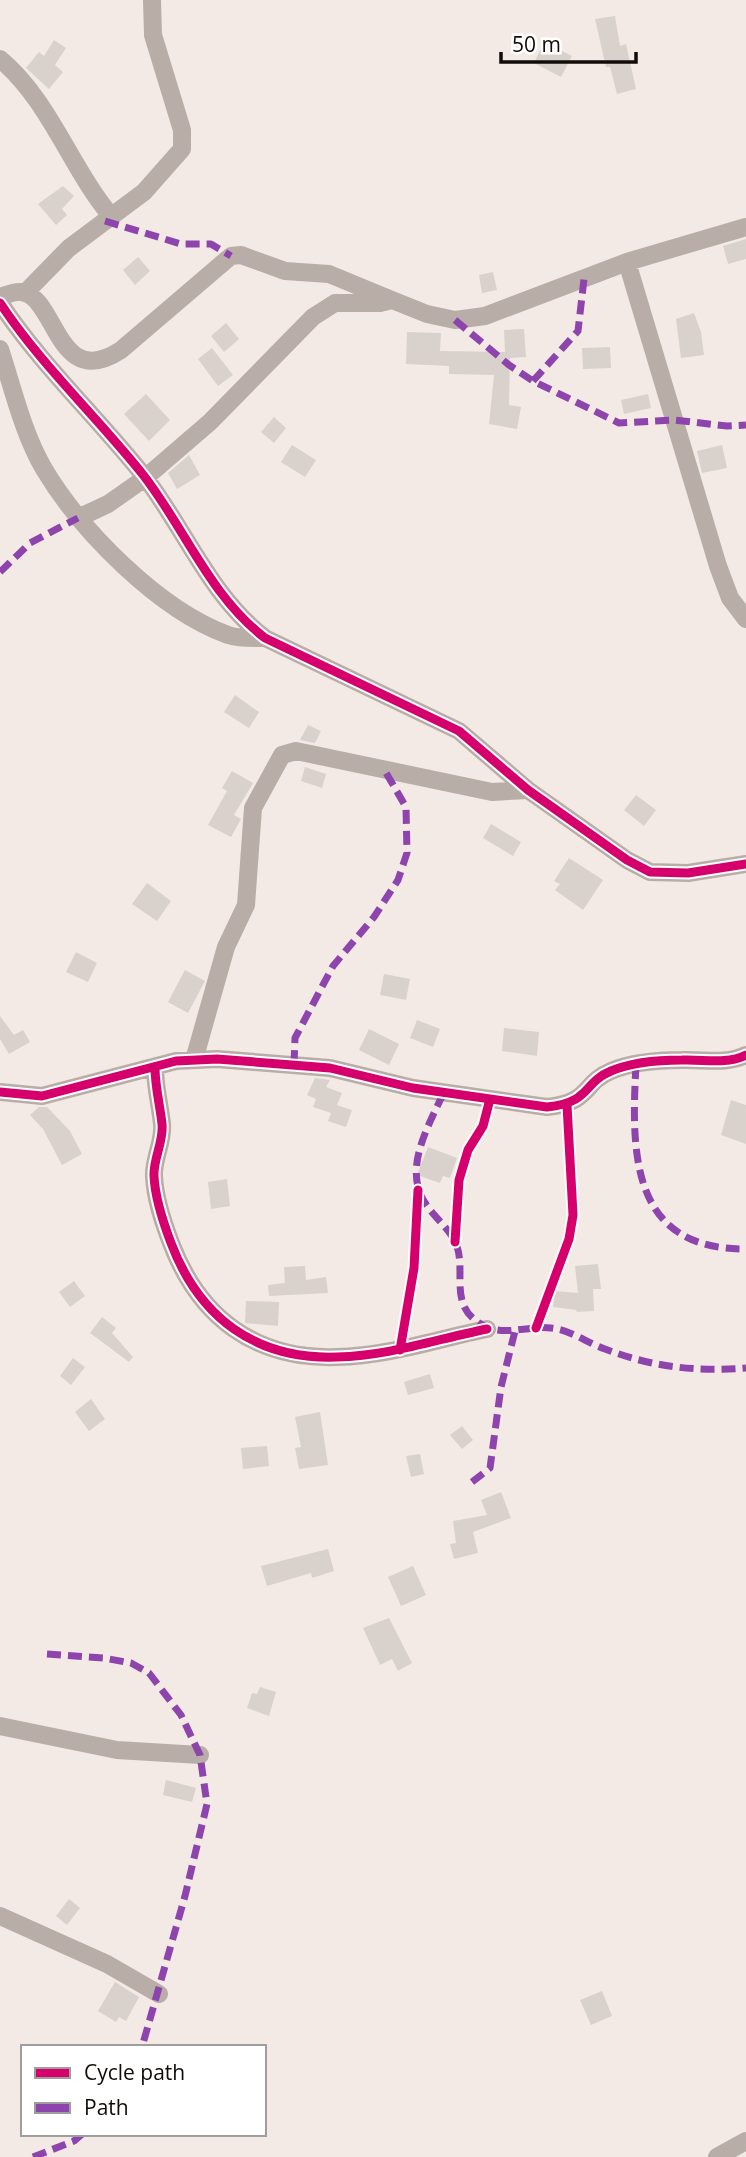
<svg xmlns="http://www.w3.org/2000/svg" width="746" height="2157" font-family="'Open Sans',sans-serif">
	<rect width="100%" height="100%" fill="#f4eae5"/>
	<path fill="#d8d1cc" d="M615,16L620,46L626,44L636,89L617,94L610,67H606L595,19Z
		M54,40L66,48L55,65L63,72L49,89L26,68L39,52L44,56Z
		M544,42L572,56L561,77L534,63Z
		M63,186L74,196L62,209L67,215L56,225L38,204Z
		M746,239V259L728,264L723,246Z
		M138,257L150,271L135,285L123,270Z
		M493,272L497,290L482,293L479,275Z
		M694,313L701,332L704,355L681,358L676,319Z
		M226,323L239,339L224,352L211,336Z
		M524,329L526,357L510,358L509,405L521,407L517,429L489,424L494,375L449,374V366L406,364L407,332L441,333L440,351L505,352L504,330Z
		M610,347L611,368L583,369L582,348Z
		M212,348L233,375L218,386L198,359Z
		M146,394L170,420L149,441L124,414Z
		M648,394L651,408L624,414L621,400Z
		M274,417L286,428L274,443L261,432Z
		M292,445L316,460L305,477L281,462Z
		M722,445L727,468L702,473L697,451Z
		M189,455L200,475L177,489L168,473Z
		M235,695L259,712L249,728L224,712Z
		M308,725L321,731L315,743L300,740Z
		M305,767L326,774L322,788L301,781Z
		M232,771L253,783L234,815L241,819L231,837L208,825L227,791L222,788Z
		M636,795L656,810L644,826L624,810Z
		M491,824L521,842L513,856L483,838Z
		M569,858L603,880L583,910L555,890L560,884L554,881Z
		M147,883L171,901L157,921L132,904Z
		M76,952L97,963L88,982L66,972Z
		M185,970L205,981L188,1013L168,1002Z
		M384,974L410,979L406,1000L380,995Z
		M0,1016L14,1035L23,1030L30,1042L9,1054L0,1039Z
		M417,1020L440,1029L433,1047L410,1038Z
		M504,1028L539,1032L537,1056L502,1051Z
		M369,1029L399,1044L389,1065L359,1050Z
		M315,1078L330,1080L326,1087L342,1093L337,1105L352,1110L346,1127L328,1121L331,1113L313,1107L316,1099L307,1095Z
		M731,1100L746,1105V1144L721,1135Z
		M39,1107H47L70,1131L82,1154L62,1165L43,1129L30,1115Z
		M428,1147L457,1158L450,1178L443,1176L440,1183L417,1175Z
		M227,1179L230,1206L211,1209L208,1182Z
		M598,1264L601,1289H593L594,1311L577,1312L576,1310L553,1307L555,1291L578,1293L575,1266Z
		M305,1266L306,1280L326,1277L328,1293L269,1296L268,1285L285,1283L284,1267Z
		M74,1281L85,1296L70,1307L59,1292Z
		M246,1301L279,1302L278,1326L245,1323Z
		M102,1317L116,1328L112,1333L133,1357L129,1362L90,1333Z
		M73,1358L85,1367L71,1385L60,1376Z
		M430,1374L434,1388L408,1395L404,1382Z
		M91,1399L105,1419L89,1431L75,1412Z
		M320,1412L328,1465L299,1469L295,1448L301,1447L295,1417Z
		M462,1426L473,1440L462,1449L450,1435Z
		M267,1446L269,1466L243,1469L241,1448Z
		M420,1454L424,1474L411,1477L406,1456Z
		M501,1492L511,1518L473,1532L478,1553L454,1559L450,1544L456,1543L453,1521L487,1515L481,1500Z
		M328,1549L334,1571L312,1578L311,1573L267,1586L261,1566Z
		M413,1566L426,1595L401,1606L388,1577Z
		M389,1618L412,1663L398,1671L392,1659L380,1665L363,1628Z
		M260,1687L276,1692L269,1716L247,1708L252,1693L257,1694Z
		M166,1780L196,1788L192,1802L163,1795Z
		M69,1899L80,1908L67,1925L56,1916Z
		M115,1982L139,1997L126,2021L119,2017L116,2022L98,2011Z
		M602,1991L612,2016L591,2025L580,2000Z"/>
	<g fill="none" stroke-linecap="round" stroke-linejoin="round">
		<path stroke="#b8aea7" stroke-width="18" d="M0,59C50,101 70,167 111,216
			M627,262L718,566L730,598L746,619
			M25,293L69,248L144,192L182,149V130L153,35L152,0
			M0,297C6,295 15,291 22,292C57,298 57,392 121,350L231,256L241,255L285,271L329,274L392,300
			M0,303C41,365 98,418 144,476C185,529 210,596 265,638L459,731L528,790L627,860L650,872L688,873L746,864
			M0,349C13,389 23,433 44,469C81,531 159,610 228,635C240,639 253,638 265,638
			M78,518L108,504L145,478L210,422L313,317L335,303H380L392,300L427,314L455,320L485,316L627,262L746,227
			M194,1060L226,947L246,905L253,808L282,755L296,751L492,792L528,790
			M155,1067C155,1087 160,1105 162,1124C164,1141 153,1159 154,1176C155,1199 163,1222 171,1243C199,1317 255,1360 337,1357C389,1356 437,1339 487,1329
			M0,1092L42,1096L176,1061L217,1059L330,1068L413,1088L547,1107C592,1102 582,1083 611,1071C632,1062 660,1060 682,1060C704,1059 725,1065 746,1055
			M0,1726L117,1750L200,1755
			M0,1916L107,1964L159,1994
			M717,2157L746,2141"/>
		<path stroke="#8e44ad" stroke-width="7" stroke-dasharray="14 7" stroke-linecap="butt" d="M105,221L181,244H211L231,256
			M455,320L509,365L533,381L619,423L674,420L727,426L746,425
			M533,381L578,331L584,279
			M0,572L30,543L78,518
			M294,1064L295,1038L333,966L374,917L398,880L407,853L406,807L385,771
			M636,1065C631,1154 631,1250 746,1249
			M443,1094C427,1129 401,1172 428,1207C438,1221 454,1233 458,1250C464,1274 452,1302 475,1320C500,1340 523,1325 551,1328C571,1330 587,1343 605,1349C652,1367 696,1372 746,1368
			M472,1482L490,1468L501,1387L515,1331
			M47,1654L104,1658L131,1663L149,1673L181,1715L200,1755L207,1804L185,1896L142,2047
			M33,2157L74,2141L82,2134"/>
		<defs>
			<path id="cycleway" d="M0,303C41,365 98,418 144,476C185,529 210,596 265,638L459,731L528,790L627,860L650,872L688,873L746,864
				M155,1067C155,1087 160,1105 162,1124C164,1141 153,1159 154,1176C155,1199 163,1222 171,1243C199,1317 255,1360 337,1357C389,1356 437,1339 487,1329
				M0,1092L42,1096L176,1061L217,1059L330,1068L413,1088L547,1107C592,1102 582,1083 611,1071C632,1062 660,1060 682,1060C704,1059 725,1065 746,1055
				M455,1242L459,1180L468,1150L483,1126L490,1099
				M536,1328L569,1239L573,1215L567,1105
				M400,1350L414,1268L418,1190"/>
		</defs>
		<use href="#cycleway" stroke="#fff" stroke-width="13"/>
		<use href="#cycleway" stroke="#d6006c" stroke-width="9"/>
	</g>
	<rect x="21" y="2045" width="245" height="91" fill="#ffffff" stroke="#a09e9d" stroke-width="2"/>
	<rect x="35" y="2068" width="35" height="10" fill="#d6006c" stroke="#a09e9d" stroke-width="2"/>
	<text x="84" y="2080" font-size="21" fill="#110c09">Cycle path</text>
	<rect x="35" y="2103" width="35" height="10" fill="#8e44ad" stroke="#a09e9d" stroke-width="2"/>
	<text x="84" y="2115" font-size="21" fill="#110c09">Path</text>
	<path d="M501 52v10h135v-10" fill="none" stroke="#110c09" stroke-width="3.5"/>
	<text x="512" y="52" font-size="21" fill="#110c09" stroke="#ffffff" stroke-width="5" paint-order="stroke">50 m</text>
</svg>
